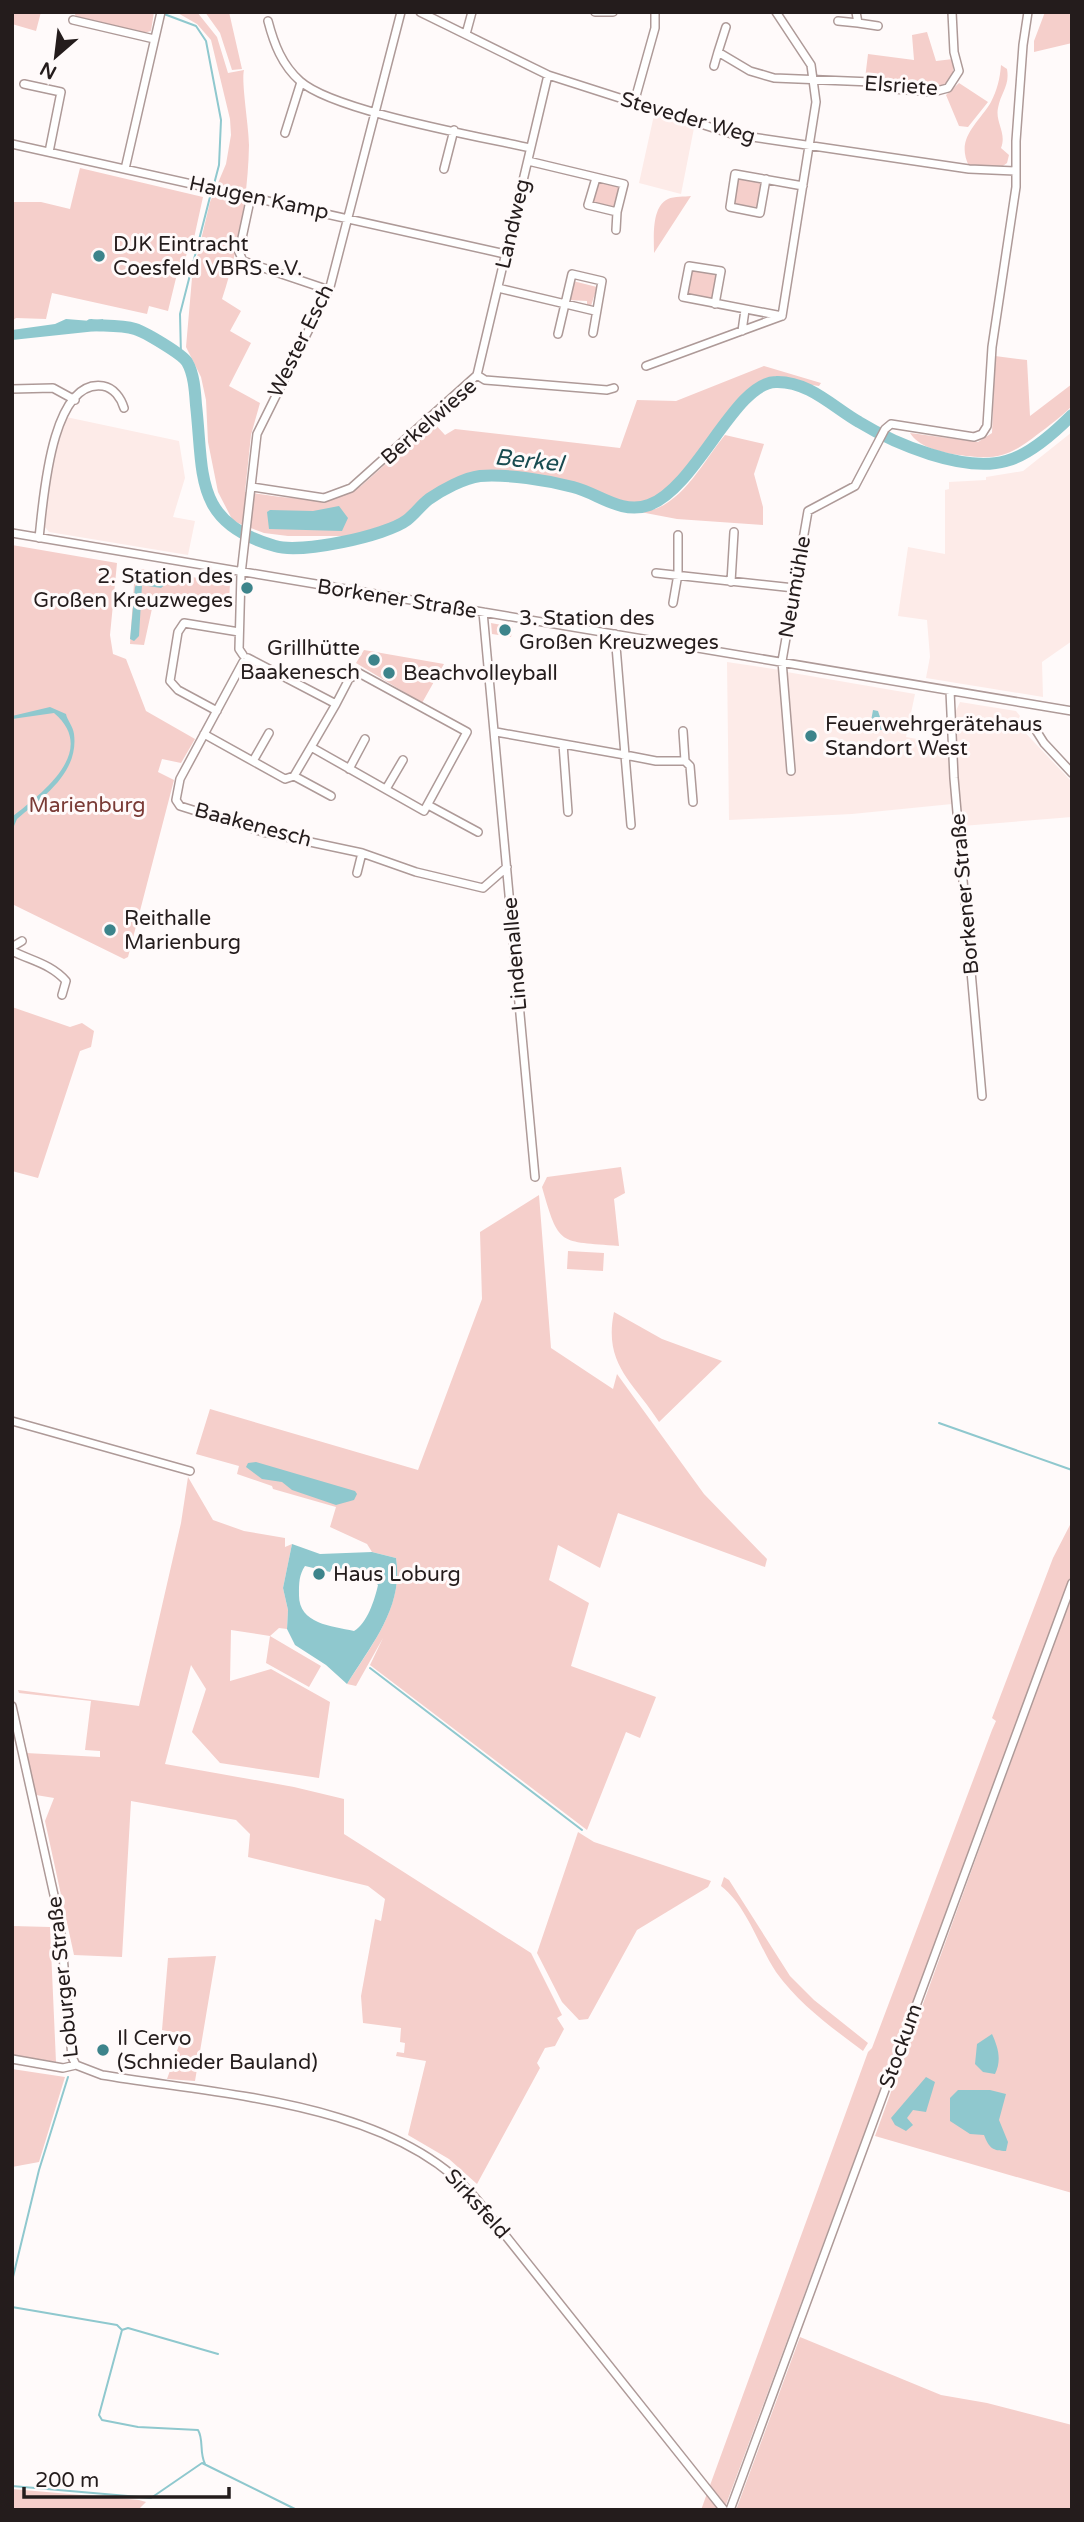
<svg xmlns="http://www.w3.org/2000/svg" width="1084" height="2522" font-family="'Varela Round',sans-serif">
	<rect width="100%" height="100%" fill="#fffafa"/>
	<path fill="#fdebe8" d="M654,115L694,128L681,194L639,183Z
		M66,417L179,441L185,478L173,517L195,521L188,555L49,532L44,526L55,448L60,423Z
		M1072,432V641L1042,662L1043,697L926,678L930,657L927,620L898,616L908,547L945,554V490L949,489V482L986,480V477L1023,471Z
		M727,662L780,670L785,690L787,672L915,694L906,737L950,745L952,804L852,814L729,820Z
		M960,702L1016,711L1020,716L1016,723L1072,782V817L962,826L954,715Z"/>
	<path fill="#f5cfcb" d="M12,12H41L36,31L12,24Z
		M74,12H154L151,31L144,33L77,19Z
		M176,12H197L217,37L228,73L244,70C241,82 249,127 249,145C248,198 238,250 222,299L241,311L230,331L251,343L229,386L260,403L251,435L245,492C286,497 323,507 361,486L433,422L445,435L455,429L620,448L637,400L676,401L764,366L821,383L819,386L776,380L749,391L683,477L651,501L618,504L577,485L478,473L425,498L406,519L384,530L346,536H288L264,533L233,521L218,492L208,442L206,400L201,377L186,347L192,278L210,202L226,164L231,135L230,119L211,40L197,24Z
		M205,12H229L242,69L232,70L220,33Z
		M1045,12H1072V43L1034,52V41Z
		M927,32L936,61L953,59V79L943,88L892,85L865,79L868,54L914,60L912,35Z
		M1001,65L1007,69C1010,86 1001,92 998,108C995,122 1007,133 1001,148L1009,155L1007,163L1000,168L969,166C955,138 978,124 991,102C997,90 1000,79 1001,65Z
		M959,83L988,102L968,127L959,126L946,95Z
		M80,168L203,197L194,238H190L182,275L177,274L168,311L149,306L147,314L52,293L46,319L16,318L12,321V202H41L70,209Z
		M738,179L761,183L757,207L734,204Z
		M598,181L620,187L615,208L592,203Z
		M691,196L654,253C654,238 651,207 668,199C674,196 685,197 691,196Z
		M692,268L717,275L713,301L686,295Z
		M573,281L597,287L591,306H587V301L569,300Z
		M995,356L1027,360L1030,416L1072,384V406C1061,417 1050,425 1038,434C1005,460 994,460 952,454C937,451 918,446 910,433L978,442L992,433Z
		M725,435L764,444L754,474L763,507V525L677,519L619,508C630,510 642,512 652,510C684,501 705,459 725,435Z
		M12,545L117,563L110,635L113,654L126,659L146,711L195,739L181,763L162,759L158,772L174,780L128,957L124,959L12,904Z
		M135,568L230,583L229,602L166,593L153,604L144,645L130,644Z
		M491,623L513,627L511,637L492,634Z
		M364,650L444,664L422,703L356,663Z
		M12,1007L70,1027L82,1023L94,1031L91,1047L80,1051L38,1178L12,1171Z
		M621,1167L625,1193L614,1199L619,1246C559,1241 559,1247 542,1187L547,1177Z
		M539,1195L551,1348L613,1389L617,1374L704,1494L767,1559L765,1567L618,1513L600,1568L558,1545L549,1580L589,1603L571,1666L656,1697L640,1738L626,1732L587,1830L370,1665L383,1638L356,1686L347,1684C371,1646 404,1606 396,1558L372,1552L367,1544L330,1527L336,1507L273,1489L272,1486L237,1474L239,1466L196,1454L210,1409L418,1470L482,1299L480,1232Z
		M568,1251L604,1253L603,1271L567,1269Z
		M614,1312L662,1339L722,1361L659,1422C634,1382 603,1365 614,1312Z
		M188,1477L213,1520L244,1531L285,1538V1547L292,1544L283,1588L288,1610L287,1629L279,1628L270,1636L321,1666L309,1687L266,1663L270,1636L231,1630L230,1681L271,1669L330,1702L319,1778L220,1763L192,1732L206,1689L191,1665L165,1764L294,1787L344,1799V1834L531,1953L562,2015L557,2018L564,2029L555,2046L545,2048L537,2063L540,2068L477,2184L449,2159L408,2135L426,2061L396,2056L397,2052L404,2053L405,2043L400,2042L401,2028L363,2023L361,1996L375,1919L381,1921L385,1899L368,1886L248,1857L250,1834L236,1820L131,1801L122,1957L74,1955L45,1821L54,1798L36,1795L26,1753L100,1757V1751L85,1750L91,1701L19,1693L18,1690L139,1706L181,1523Z
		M1072,1521V1575L724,2510H701L868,2052L872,2048L992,1730L996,1721L992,1718L1053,1558Z
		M1072,1594V2193L875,2136Z
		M578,1832L594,1842L711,1881L708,1887L637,1930L588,2019L579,2020L562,2002L537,1953Z
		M724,1877L729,1880L790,1976L814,2000L868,2043L863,2051C831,2027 800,2005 776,1972C758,1945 747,1906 721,1886Z
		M12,1926L50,1927L56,2062L12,2055Z
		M216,1956L195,2081L167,2079L183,2034L162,2030L168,1958Z
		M12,2069L65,2077L39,2162L12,2167Z
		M800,2337L941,2395L987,2403L1072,2425V2510H736Z
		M12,2489L139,2500L146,2502L138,2510H12Z"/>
	<path fill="#8fc8ce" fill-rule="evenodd" d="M66,319L91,321L103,319L106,330L12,340V330L55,324Z
		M339,506L348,518L342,531L269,529L267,512L270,510L313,511Z
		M146,576L167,583L161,588L142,585L139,636L134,641L130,639L135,587L141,577Z
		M50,707L66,714C67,720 73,726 74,734C79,773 43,797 17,819L14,826L12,817C42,793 99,751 54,713L12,719V716Z
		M873,710L878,711L882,723H898L887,730H877L871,721Z
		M256,1462L355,1491L357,1494L354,1500L336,1505L292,1490L282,1482L262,1479L246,1467L248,1463Z
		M292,1544L320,1554L372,1552L396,1558C404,1607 371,1645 347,1684L326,1665L295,1645L287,1629L288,1610L283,1588ZM305,1566L330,1572L332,1568C348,1568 368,1573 378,1585C375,1599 367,1624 354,1631C331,1626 298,1624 299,1594C299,1583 299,1575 305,1566Z
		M992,2034C998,2047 1002,2060 995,2074L983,2072L975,2064L977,2044Z
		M926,2077L935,2082L926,2112L913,2110L907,2118L913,2125L906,2131L895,2125L891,2118Z
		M958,2090H990L1006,2094L999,2120L1008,2142L1006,2151C993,2151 989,2148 984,2135L970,2134L950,2121V2098Z"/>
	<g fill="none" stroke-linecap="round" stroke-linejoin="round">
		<path stroke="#8fc8ce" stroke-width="2" d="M164,14L196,26L206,41L221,120L219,165L213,188
			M181,356L180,314L211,193
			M939,1423L1072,1470
			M370,1668L582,1830
			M12,2281L39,2170L68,2077
			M12,2307L117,2325L122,2330L99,2415L102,2420L138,2427L198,2430C204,2440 199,2452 205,2464
			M122,2330L128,2328L218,2354
			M12,2486L151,2498L202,2463L297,2510"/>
		<path stroke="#8fc8ce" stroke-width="12" d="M91,325C105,326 122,325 135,329C145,332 182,354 187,362C194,374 195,391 196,405C204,475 193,523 275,546C300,554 386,536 407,520C415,514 421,505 429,499C442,490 464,478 480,476C508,474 546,480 573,487C598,493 621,515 649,505C697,487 735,382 776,382C809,381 834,408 859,422C895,444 964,473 1006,461C1030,455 1055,432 1072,415"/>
		<defs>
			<path id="minor" d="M420,12L548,75L732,134L969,169L1015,171
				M595,12H613
				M776,12L811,65L816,102L782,316
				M856,12L858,23L878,26
				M73,20L154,39
				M268,21C274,44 282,65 300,81C333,111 482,137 530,148
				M838,21L858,23
				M726,27L718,52L750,71L774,78L872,82L894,89L933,92L948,88L959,71L954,52L952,12
				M466,34L472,12
				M714,66L718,52
				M24,84L61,92L49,152
				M634,103L655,28V12
				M285,133L301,82
				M12,144L505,254
				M528,161L624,184L617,212L588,205L596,178
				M125,169L161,12
				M444,169L454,130
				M766,179L760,213L730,207L735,174L803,186
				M251,196L239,252L243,261L329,290
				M616,230L617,212
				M498,288L595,311
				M715,304L721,271L689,266L683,297L782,316
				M742,331L745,310
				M558,334L572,274L602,281L593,333
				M646,366L782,316
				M477,375L548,75
				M477,375L485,380L607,390L614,388
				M12,389L53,388L75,400
				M252,487L324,498L351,488L477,375
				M12,533L1072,711
				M39,538C43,505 50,378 103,386C114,388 121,398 124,408
				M656,573L794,588
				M731,582L734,532
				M673,603L678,574V535
				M483,612L535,1177
				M615,634L625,755L656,761H685L683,731
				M243,655L239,649L241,574L257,434L330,287L401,12
				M248,658L336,704L311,747L424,811L467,732L359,673L349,679L336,704
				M243,662L180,779L176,800L180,806L263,832L362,853L416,872L483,888L507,867
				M950,691L954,778L982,1096
				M217,711L178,690L170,681L178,632L184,623L239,632
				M1032,724L1044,743L1072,773
				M496,732L625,755L631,825
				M204,734L285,779L294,776L311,747
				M563,744L568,812
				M253,761L269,733
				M685,761L690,766L693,802
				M349,769L365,739
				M791,771L782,661L808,511L855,486L885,429L891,424L974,437L982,434L987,426L992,347L1016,187V141L1023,45L1028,12
				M294,776L331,796
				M386,789L403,760
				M428,805L478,832
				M357,873L362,853
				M12,947L22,941
				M12,951C32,961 51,964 66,981L62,995
				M12,1421L190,1471
				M12,1706L60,1922L72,2057L76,2065
				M12,2059L63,2068L76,2065
				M76,2065L102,2075C221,2095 397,2102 478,2201L724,2510
				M730,2510L1072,1583"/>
		</defs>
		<use href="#minor" stroke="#ae9a98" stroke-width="10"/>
		<use href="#minor" stroke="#fff" stroke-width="7"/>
	</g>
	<g fill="#3d848b" stroke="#fffafa" stroke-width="2.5">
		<circle cx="99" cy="256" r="7"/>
		<circle cx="247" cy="588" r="7"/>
		<circle cx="505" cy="630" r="7"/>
		<circle cx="374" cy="660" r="7"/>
		<circle cx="389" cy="673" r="7"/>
		<circle cx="811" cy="736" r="7"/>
		<circle cx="110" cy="930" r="7"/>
		<circle cx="319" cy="1574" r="7"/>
		<circle cx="103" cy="2050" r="7"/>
	</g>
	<g text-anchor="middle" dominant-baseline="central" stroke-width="6" stroke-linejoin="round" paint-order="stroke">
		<g font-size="21" fill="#241c1c" stroke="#fffafa">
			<text transform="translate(901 86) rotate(4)">Elsriete</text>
			<text transform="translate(688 118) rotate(16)">Steveder Weg</text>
			<text transform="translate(259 198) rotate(12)">Haugen Kamp</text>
			<text transform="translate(513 224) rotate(-77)">Landweg</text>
			<text transform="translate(301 341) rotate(-64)">Wester Esch</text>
			<text transform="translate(429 422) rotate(-41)">Berkelwiese</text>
			<text transform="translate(795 587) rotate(-80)">Neumühle</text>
			<text transform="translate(397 599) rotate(9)">Borkener Straße</text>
			<text transform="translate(253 825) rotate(15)">Baakenesch</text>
			<text transform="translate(965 894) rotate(-95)">Borkener Straße</text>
			<text transform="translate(515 954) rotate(-95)">Lindenallee</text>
			<text transform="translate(63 1977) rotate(-96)">Loburger Straße</text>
			<text transform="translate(901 2046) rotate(-70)">Stockum</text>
			<text transform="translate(477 2204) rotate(48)">Sirksfeld</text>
		</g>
		<g font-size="21" fill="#241c1c" stroke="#fffafa" text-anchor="start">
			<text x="113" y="244">DJK Eintracht<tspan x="113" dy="24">Coesfeld VBRS e.V.</tspan></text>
			<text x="233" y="576" text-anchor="end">2. Station des<tspan x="233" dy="24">Großen Kreuzweges</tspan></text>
			<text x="519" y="618">3. Station des<tspan x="519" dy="24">Großen Kreuzweges</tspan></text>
			<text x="360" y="648" text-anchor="end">Grillhütte<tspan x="360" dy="24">Baakenesch</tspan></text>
			<text x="403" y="673">Beachvolleyball</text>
			<text x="825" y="724">Feuerwehrgerätehaus<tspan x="825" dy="24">Standort West</tspan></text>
			<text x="124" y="918">Reithalle<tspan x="124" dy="24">Marienburg</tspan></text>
			<text x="333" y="1574">Haus Loburg</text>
			<text x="117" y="2038">Il Cervo<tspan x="117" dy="24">(Schnieder Bauland)</tspan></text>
		</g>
		<g font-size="21" fill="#7a3b36" stroke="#fffafa">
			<text x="87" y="805">Marienburg</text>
		</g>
		<g font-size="23" font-style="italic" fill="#184b50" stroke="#fffafa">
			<text transform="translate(529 461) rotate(6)">Berkel</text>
		</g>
	</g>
	<rect width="1084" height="2522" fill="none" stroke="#241c1c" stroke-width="28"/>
	<g transform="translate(56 56) rotate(208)" stroke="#fffafa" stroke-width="5" paint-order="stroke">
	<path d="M0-5L12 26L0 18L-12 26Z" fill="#241c1c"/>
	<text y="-10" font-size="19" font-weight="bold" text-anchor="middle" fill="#241c1c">N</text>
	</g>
	<path d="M24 2487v10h205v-10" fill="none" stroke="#241c1c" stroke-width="3.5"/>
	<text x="35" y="2487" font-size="21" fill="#241c1c" stroke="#fffafa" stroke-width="5" paint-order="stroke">200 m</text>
</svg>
